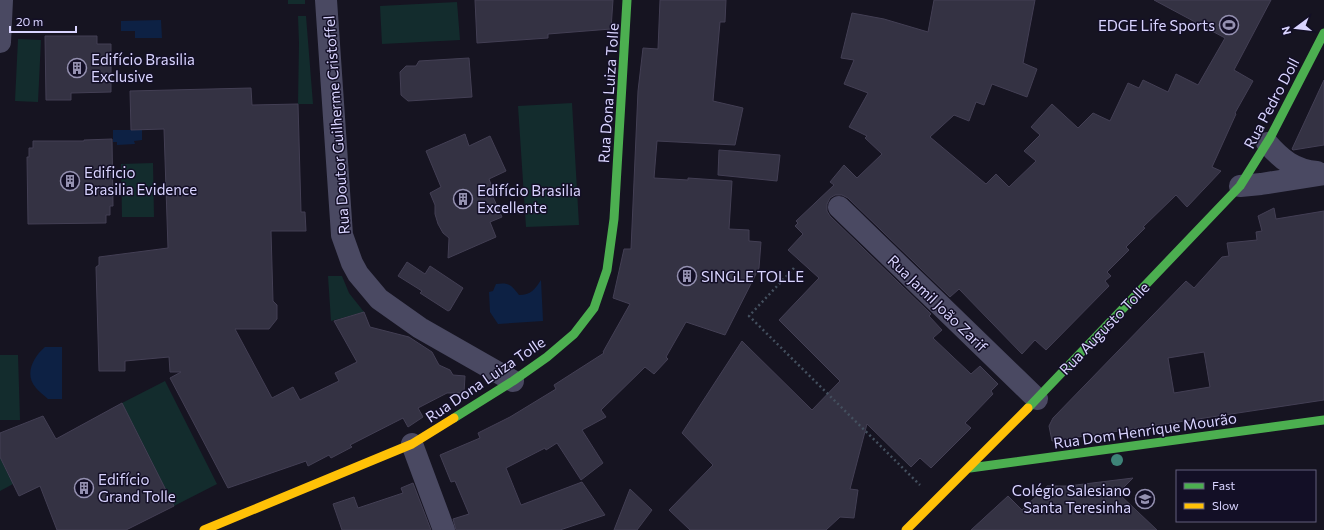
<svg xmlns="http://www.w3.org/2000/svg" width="1324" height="530" font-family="Commissioner,sans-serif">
	<rect width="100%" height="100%" fill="#161421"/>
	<path fill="#132c2d" d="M288,0H305V4H288Z
		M457,2L460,40L382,44L380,6Z
		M298,16H306L313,104H298L299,43Z
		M18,39L41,40L38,102L15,101Z
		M572,103L579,225L526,227L518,106Z
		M153,163L154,217H122L121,164Z
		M328,276H342L349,293L364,312L331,321Z
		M0,355H18L20,420H0Z
		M165,381L217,484L174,506L122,403Z
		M0,457L13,484L0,491Z"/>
	<path fill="#0d2144" d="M161,20L162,38H135V31H121V21Z
		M113,130H142V140L134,141L135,144L117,145V142H113Z
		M541,280L543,321L498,324L490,312L489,292L493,291L496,284C509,282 511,285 519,295C531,295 535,289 541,280Z
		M45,347H62V399H48C44,395 39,392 36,388C24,375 33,357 45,347Z"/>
	<path fill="#343243" stroke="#433f54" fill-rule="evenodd" d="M475,0H613L611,29L548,34V38L477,43Z
		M660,0H726L725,22H720L713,101L743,108L735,145L657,141L654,178L688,180V178L732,181L729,229L749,230V241L761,242L759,268L725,335L686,322L666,357L668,359L654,374L645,367L601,410L606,417L582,430L603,463L581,480L557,443L546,450L545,448L506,468L521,505L582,482L605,515L560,530H456L453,519L469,514L455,481L451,482L440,455L480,438L478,433L510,417L556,389L554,385L604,353L603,352L630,304L613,298L624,249H631L638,91L643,48L658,49Z
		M934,0H1035L1023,63L1037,69L1027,97L992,84L984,105L976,102L969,121L954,115L930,137L986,184L996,174L1009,187L1036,161L1024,151L1040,135L1031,127L1052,104L1078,128L1093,113L1110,121L1128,83L1139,88L1143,80L1168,92L1176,74L1198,85L1225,38L1154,0H1271L1234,70L1253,81L1235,113L1236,114L1212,167L1221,171L1187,207L1176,195L1143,227L1145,228L1126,247L1129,250L1107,272L1111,276L1105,281L1109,286L1046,350L1035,340L1022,354L959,289L950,297L848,198L842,195H835L830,198L827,204V211L830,216L931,314L929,316L942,330L933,338L971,374L980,366L998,384L991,391L993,394L965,423L971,428L931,468L920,458L911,467L867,424L850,489L858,490L854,518L840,517L826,530H690L669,510L713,465L682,433L742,341L812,410L840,381L779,320L819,278L788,250L803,234L795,226L798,223L796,221L834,185L830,182L844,165L857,178L882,154L865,138L867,136L849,127L868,93L844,84L854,60L841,58L852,13L884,19L928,32Z
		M45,36H97V44H111V92L71,93V100H46Z
		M469,58L472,97L408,101L401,95L400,72L406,66H416L419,61Z
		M1324,80V145L1293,150L1292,149Z
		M251,88L252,105L298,104L301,212H305L306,231H271L273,301L277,305V319L269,329H235L272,398L293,387L300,400L339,381L335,373L357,362L334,321L364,312L370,327L409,337L432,352L439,365L450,370L453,375L465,376L464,393H447L418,408L423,417L408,427L403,418L350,445L352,447L331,458L329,455L308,466L306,461L228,488L170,378L181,372H170L169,357L125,361V371H99L96,267L99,265V257L168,248L164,129L131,130L130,91Z
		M465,134L469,146L490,136L506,171L489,179L492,187L489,188L502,217L490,222L496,237L448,258L449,238L443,233L438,224L435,214V205L430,193L441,187L426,151Z
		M112,139L113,206H110V215H106V223L28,224L27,157H29V148H33V141H84V140Z
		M719,150L780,155L777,181L718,175Z
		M1274,208L1276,219L1324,211V400L1052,441L1049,426L1053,418L1186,281L1194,288L1222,257L1229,256L1227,243L1257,240L1256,232L1262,231L1258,216ZM1204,352L1210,387L1174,393L1168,358Z
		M407,262L425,274L430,266L463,288L450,310L448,311L420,293L422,291L398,276Z
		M122,403L174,506L126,530H57L40,486L19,496L0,457V433L43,416L56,439Z
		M1133,478L1118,493L1157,530H971L1008,496L1022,510L1047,486H1068Z
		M413,483L431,530H342L333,504L354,497L358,508L403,493L401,488Z
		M630,489L652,510L637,530H614Z"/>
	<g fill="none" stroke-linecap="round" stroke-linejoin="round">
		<path stroke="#44505f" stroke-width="2.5" stroke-dasharray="2 3" stroke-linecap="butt" d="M794,268L749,316L920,485"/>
		<path stroke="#4a4962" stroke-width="22" d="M326,0L342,235L352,263L358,274L379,299L420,328L513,381
			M0,42L2,0
			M1267,143C1281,159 1294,170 1317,172
			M1240,186L1261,184L1324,174
			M839,207L1037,399
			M412,444L444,530"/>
		<path stroke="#4caf50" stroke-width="9" d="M1028,408L1240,186L1270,138L1324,33
			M454,418L513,381L547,357L574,334L594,308L607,270L614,219L627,0
			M970,468L1324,420"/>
		<path stroke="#ffc107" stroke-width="9" d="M204,530L412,444L454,418
			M906,530L1028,408"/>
	</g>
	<circle fill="#3e8478" cx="1117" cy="460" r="6"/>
	<defs>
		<symbol id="stadium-ring" viewBox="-11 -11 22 22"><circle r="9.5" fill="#130f26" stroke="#9591b1" stroke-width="1.5"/><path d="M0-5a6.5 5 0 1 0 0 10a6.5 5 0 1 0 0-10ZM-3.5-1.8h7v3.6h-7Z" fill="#9591b1"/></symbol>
		<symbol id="building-ring" viewBox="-11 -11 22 22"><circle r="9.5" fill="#130f26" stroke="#9591b1" stroke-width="1.5"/><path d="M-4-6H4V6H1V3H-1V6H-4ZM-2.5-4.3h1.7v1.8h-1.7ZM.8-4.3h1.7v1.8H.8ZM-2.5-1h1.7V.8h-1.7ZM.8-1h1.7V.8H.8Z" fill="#9591b1"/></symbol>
		<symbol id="school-ring" viewBox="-11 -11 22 22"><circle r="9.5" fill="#130f26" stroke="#9591b1" stroke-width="1.5"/><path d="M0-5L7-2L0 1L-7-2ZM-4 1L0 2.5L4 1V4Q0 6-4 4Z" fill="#9591b1"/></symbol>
	</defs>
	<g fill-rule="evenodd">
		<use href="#stadium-ring" x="1218" y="14" width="22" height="22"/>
		<use href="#building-ring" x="66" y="57" width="22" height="22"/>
		<use href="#building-ring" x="59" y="170" width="22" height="22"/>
		<use href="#building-ring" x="452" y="188" width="22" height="22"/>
		<use href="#building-ring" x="676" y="265" width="22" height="22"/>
		<use href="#building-ring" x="73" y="477" width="22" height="22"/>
		<use href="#school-ring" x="1134" y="488" width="22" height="22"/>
	</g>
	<g text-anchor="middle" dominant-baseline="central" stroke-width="3" stroke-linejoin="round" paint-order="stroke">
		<g font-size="15" fill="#d9d4ff" stroke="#130f26" text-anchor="start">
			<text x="1215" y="25" text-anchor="end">EDGE Life Sports</text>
			<text x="91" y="59">Edifício Brasilia<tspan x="91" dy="17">Exclusive</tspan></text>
			<text x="84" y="172">Edificio<tspan x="84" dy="17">Brasilia Evidence</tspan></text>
			<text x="477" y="190">Edifício Brasilia<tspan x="477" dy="17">Excellente</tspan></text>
			<text x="701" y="276">SINGLE TOLLE</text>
			<text x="98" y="479">Edifício<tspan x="98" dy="17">Grand Tolle</tspan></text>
			<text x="1131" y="490" text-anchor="end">Colégio Salesiano<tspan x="1131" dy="17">Santa Teresinha</tspan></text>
		</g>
		<g font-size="15" fill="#d9d4ff" stroke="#130f26">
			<text transform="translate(608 93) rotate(-86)">Rua Dona Luiza Tolle</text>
			<text transform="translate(1271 103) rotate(-62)">Rua Pedro Doll</text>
			<text transform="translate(336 125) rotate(-94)">Rua Doutor Guilherme Cristoffel</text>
			<text transform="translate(938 303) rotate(44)">Rua Jamil João Zarif</text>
			<text transform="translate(1104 328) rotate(-46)">Rua Augusto Tolle</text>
			<text transform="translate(485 379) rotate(-34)">Rua Dona Luiza Tolle</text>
			<text transform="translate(1145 430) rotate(-8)">Rua Dom Henrique Mourão</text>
		</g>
	</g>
	<rect x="1176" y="470" width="140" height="52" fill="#130f26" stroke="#625e7d"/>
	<rect x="1184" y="483" width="20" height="6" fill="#4caf50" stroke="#625e7d"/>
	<text x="1212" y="490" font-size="12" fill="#d9d4ff">Fast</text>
	<rect x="1184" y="503" width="20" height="6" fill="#ffc107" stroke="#625e7d"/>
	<text x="1212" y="510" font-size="12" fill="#d9d4ff">Slow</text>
	<g transform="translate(1296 28) rotate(255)" stroke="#130f26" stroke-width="3" paint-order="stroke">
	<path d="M0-3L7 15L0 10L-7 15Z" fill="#d9d4ff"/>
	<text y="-6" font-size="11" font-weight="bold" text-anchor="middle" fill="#d9d4ff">N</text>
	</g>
	<path d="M10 26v6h66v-6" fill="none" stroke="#d9d4ff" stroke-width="2"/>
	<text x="16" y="26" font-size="12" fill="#d9d4ff" stroke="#130f26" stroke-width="3" paint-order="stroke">20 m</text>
</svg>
